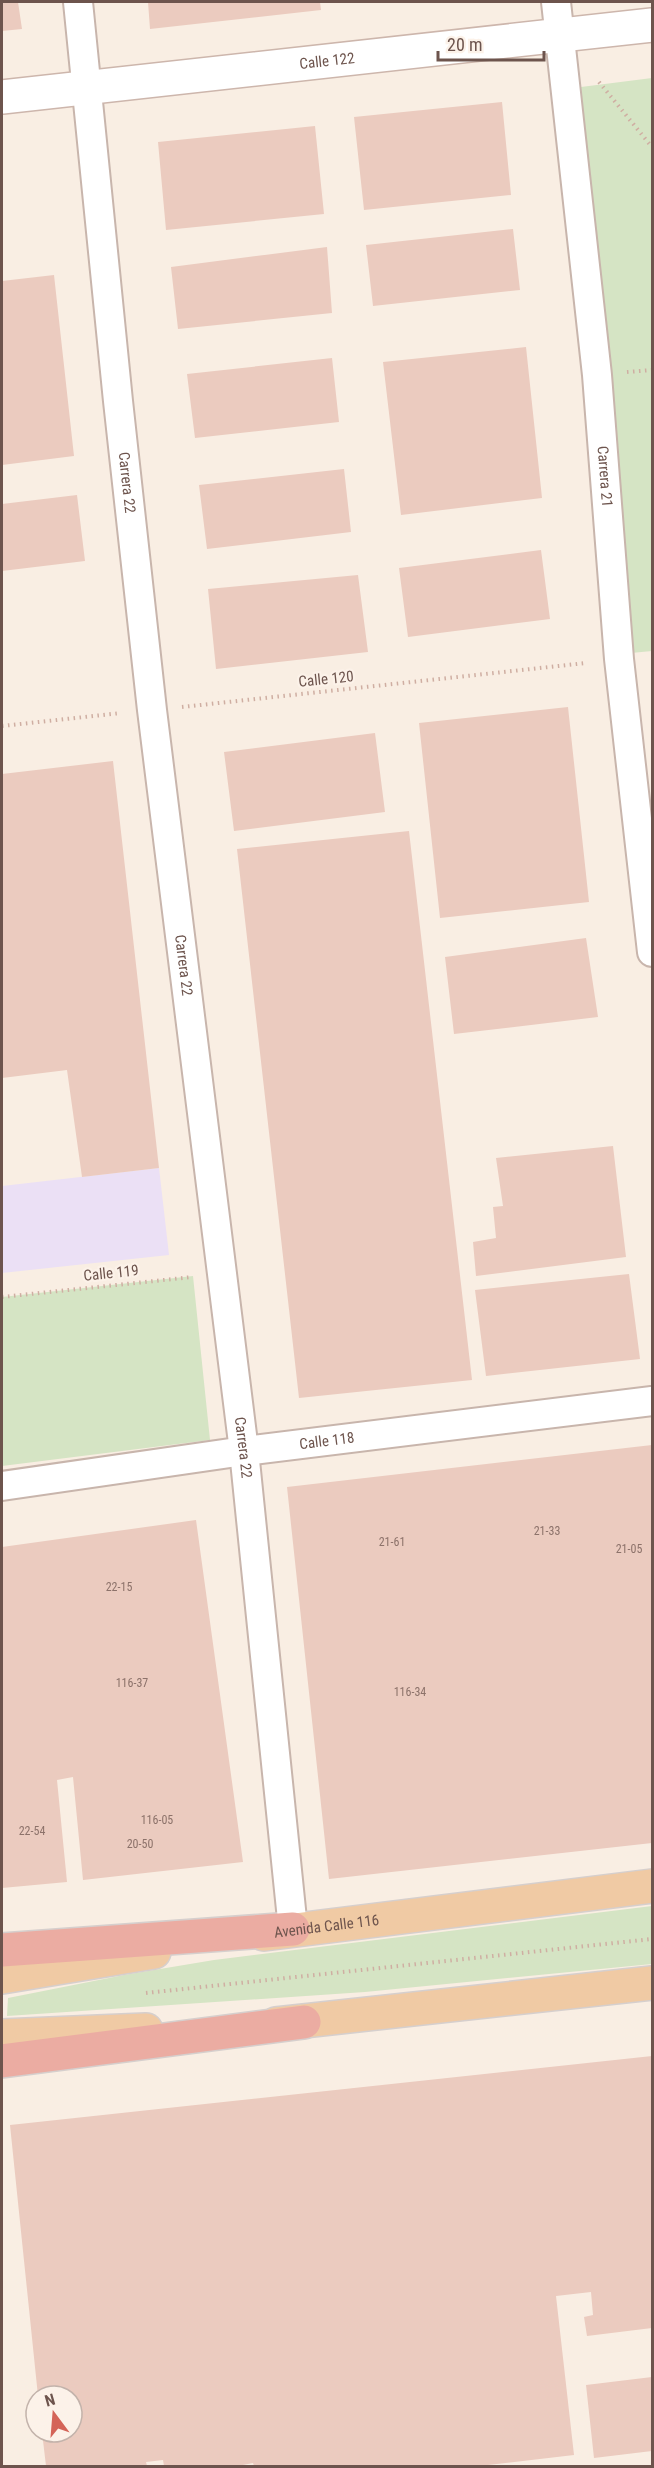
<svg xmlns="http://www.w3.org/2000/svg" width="654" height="2468" font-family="'Roboto Condensed',sans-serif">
	<rect width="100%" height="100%" fill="#f9eee3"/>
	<path fill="#ebe0f5" d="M159,1168L169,1255L2,1273V1186Z"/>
	<path fill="#d5e4c4" d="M652,78V651L631,653L581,87Z
		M193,1276L210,1440L2,1466V1297Z
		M652,1906V1964L365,1992L7,2016L8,1998L124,1975L214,1960Z"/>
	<path fill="#ebcbbf" d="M2,2H18L22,29L2,31Z
		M148,2H320L321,10L150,29Z
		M502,102L511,195L364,210L354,117Z
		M315,126L324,214L166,230L158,142Z
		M513,229L520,290L373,306L366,245Z
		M327,247L332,313L178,329L171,267Z
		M54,275L74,456L2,465V281Z
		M526,347L542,498L401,515L383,362Z
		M332,358L339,422L195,438L187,374Z
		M344,469L351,532L207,549L199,485Z
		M77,495L85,561L2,571V504Z
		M541,550L550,619L408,637L399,568Z
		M358,575L368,652L216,669L208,589Z
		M568,707L589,902L440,918L419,723Z
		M375,733L385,812L234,831L224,752Z
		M113,761L159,1168L82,1177L67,1070L2,1078V774Z
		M409,831L472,1380L299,1398L237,849Z
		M586,938L598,1017L454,1034L445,957Z
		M613,1146L626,1257L476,1276L473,1242L496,1238L493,1207L503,1206L496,1158Z
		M629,1274L640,1359L486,1376L475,1290Z
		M652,1445V1843L329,1879L287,1487Z
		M196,1520L243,1862L83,1880L73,1777L57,1780L67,1882L2,1888V1547Z
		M652,2056V2328L587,2336L584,2317L593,2315L591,2292L556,2296L574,2455L479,2466H254L253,2463L238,2466H164L163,2460L146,2462L147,2466H46L42,2432H72V2396H38L10,2125Z
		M652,2377V2451L594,2458L586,2385Z"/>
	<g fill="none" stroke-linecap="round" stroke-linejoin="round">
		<defs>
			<g id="street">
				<path id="s1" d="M78,2L118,401L152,710L244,1451L293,1929"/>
				<path id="s2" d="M556,2L597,375L619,659L652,952"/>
				<path id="s3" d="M2,1486L244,1451L652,1401"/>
			</g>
			<g id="secondary">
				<path id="s4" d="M2,97L652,25"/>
			</g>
			<g id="primary">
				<path id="s5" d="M264,1934L652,1886"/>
				<path d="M2,1977L154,1952"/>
				<path d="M276,2024L652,1983"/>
				<path d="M2,2036L146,2030"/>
			</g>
			<path id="highway" d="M2,1950L293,1929
				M2,2061L304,2022"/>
		</defs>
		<use href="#street" stroke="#c8b5ac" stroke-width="32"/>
		<use href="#secondary" stroke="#cdb6ac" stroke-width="36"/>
		<use href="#primary" stroke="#d6cfcd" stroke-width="36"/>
		<use href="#highway" stroke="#d6cfcd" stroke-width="36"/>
		<path stroke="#cfaea2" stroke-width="4" stroke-dasharray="1.5 4.5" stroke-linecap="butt" d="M599,82L652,147
			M627,372L652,370
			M182,707L586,663
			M2,726L121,713
			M2,1297L192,1277
			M146,1993L652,1939"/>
		<use href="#street" stroke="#fff" stroke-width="28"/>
		<use href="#secondary" stroke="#fff" stroke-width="33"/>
		<use href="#primary" stroke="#f0caa4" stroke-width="33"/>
		<use href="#highway" stroke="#ebaca2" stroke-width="33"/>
	</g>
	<g text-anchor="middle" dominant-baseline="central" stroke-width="4.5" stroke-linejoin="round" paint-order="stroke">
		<g font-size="12" fill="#8c726a">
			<text x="547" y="1531">21-33</text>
			<text x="392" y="1542">21-61</text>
			<text x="629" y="1549">21-05</text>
			<text x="119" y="1587">22-15</text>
			<text x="132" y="1683">116-37</text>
			<text x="410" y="1692">116-34</text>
			<text x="157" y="1820">116-05</text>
			<text x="32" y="1831">22-54</text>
			<text x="140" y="1844">20-50</text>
		</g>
		<g font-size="15" fill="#6d544d" stroke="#fcf2e9">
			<text stroke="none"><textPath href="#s4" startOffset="327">Calle 122</textPath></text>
			<text stroke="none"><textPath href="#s2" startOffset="477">Carrera 21</textPath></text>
			<text stroke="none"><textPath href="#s1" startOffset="483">Carrera 22</textPath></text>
			<text transform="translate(326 679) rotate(-6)">Calle 120</text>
			<text stroke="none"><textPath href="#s1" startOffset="969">Carrera 22</textPath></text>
			<text transform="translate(111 1273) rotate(-6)">Calle 119</text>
			<text stroke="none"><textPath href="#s3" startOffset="328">Calle 118</textPath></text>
			<text stroke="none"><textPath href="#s1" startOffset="1455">Carrera 22</textPath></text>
			<text stroke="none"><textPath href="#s5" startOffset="63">Avenida Calle 116</textPath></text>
		</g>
	</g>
	<rect width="654" height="2468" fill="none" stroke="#6d544d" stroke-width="6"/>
	<g transform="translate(54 2414) rotate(344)"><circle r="28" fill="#fcf2e9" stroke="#c3b3ab" stroke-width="1.5"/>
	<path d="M0-4.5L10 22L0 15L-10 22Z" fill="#d46458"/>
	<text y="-9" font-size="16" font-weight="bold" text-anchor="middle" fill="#6d544d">N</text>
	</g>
	<path d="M438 51v9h106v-9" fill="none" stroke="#6d544d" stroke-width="3"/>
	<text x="447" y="51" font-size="18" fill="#6d544d" stroke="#fcf2e9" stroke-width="4.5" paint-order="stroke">20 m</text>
</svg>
